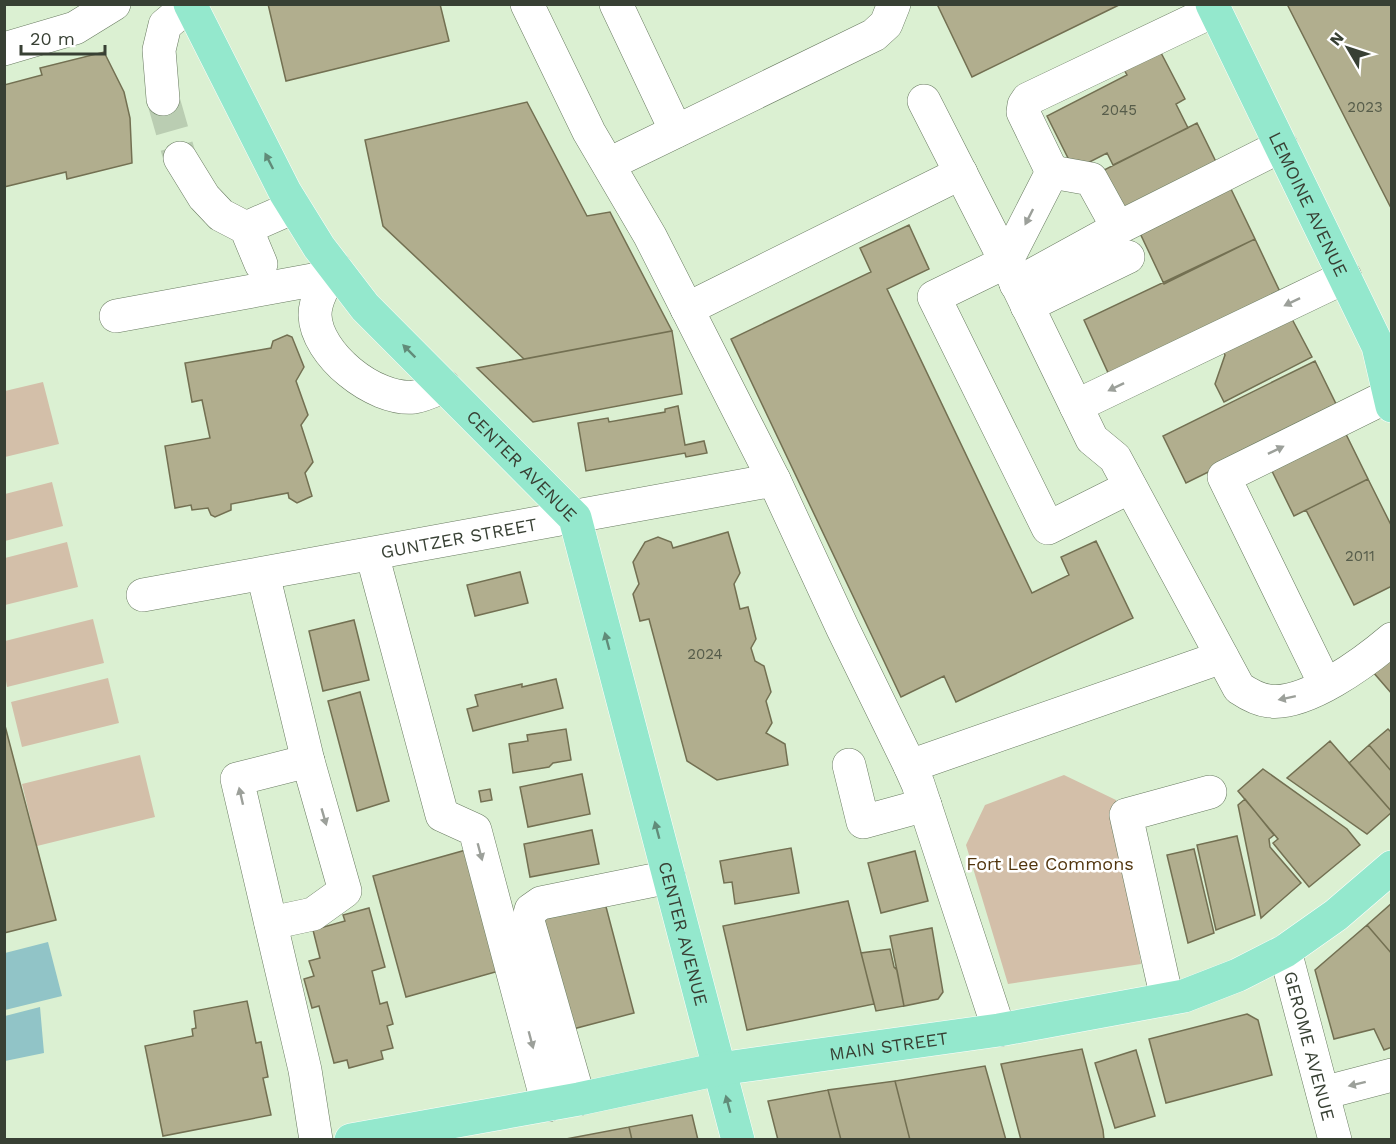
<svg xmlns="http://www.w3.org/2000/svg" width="1396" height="1144" font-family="'Work Sans',sans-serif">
	<rect width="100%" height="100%" fill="#dbf0d2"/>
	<path fill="#d3bfa9" d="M43,382L59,444L5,457V391Z
		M52,482L63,526L5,541V494Z
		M67,542L78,587L5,605V558Z
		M93,619L104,663L7,687L5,675V641Z
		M108,678L119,723L22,747L11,702Z
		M140,755L155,817L37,846L22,784Z
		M1064,775L1116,800L1141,964L1008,984L966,845L985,805Z"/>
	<path fill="#91c4c7" d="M48,942L62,996L5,1010V953Z
		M40,1007L44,1053L5,1061V1016Z"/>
	<path fill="#b1ae8e" stroke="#737052" stroke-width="1.5" d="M268,4H440L449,41L286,81Z
		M937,4H1121L972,77Z
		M1287,4H1392V210Z
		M1159,49L1185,99L1176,104L1188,128L1113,165L1107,153L1074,170L1047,116L1127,75L1123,68Z
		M104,52L124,92L130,118L132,163L67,179L66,172L4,187V85L42,75L40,68Z
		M527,102L587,216L610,212L672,331L524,359L383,226L365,140Z
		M1197,123L1220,170L1128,217L1104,170Z
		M1230,187L1255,239L1164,284L1139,231Z
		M909,225L929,269L887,289L1032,593L1069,575L1061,557L1096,541L1133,618L956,702L944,676L901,697L731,339L871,272L860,248Z
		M1255,239L1282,296L1110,377L1084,320Z
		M1292,319L1312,357L1224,402L1215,384L1225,355L1219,343Z
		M672,331L682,394L533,422L477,368Z
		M287,335L292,337L304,367L296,381L308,415L301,425L313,462L305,473L312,496L297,503L289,498L288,493L231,504V510L215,517L211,515L208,508L192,510L191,505L175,508L165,446L210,438L202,400L192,402L185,363L271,348L273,341Z
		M1315,361L1338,408L1186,483L1163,436Z
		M678,406L685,445L704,441L707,453L686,457L685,453L586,471L578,423L608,418L609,422L665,412V409Z
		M1341,424L1368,479L1294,516L1267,461Z
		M1368,479L1392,527V586L1354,605L1306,510Z
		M728,532L740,573L734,584L740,609L748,607L756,639L751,648L755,661L764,666L771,692L766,701L772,723L766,733L785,744L788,765L717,780L687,761L649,619L640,621L633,594L639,584L633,562L645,542L658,537L671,542L673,548Z
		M520,572L528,603L475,616L467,585Z
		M354,620L369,680L323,691L309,631Z
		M1392,657V694L1373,672Z
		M556,679L563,708L473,731L467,709L478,706L475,695L522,684V687Z
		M360,692L389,801L357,811L328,701Z
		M4,722L56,920L4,933Z
		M566,729L571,760L553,763L549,767L513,773L509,744L528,741L527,735Z
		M1388,729L1392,733V772L1369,745Z
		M1330,741L1392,812L1367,834L1287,778Z
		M1369,745L1392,772V812L1349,763Z
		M1263,769L1347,829L1360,845L1309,887L1273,843L1278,839L1238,791Z
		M582,774L590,814L528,827L520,787Z
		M490,789L492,800L481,802L479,791Z
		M1245,799L1274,835L1269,839L1270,847L1301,883L1261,918L1238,805Z
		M592,830L599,864L530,877L524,844Z
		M1237,836L1255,915L1216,930L1197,845Z
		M473,848L506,969L406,997L373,876Z
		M791,848L799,893L735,904L732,882L724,883L720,861Z
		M1194,849L1214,933L1188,943L1167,855Z
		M915,851L928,901L881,913L868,863Z
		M848,901L874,1004L747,1030L723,926Z
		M605,903L634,1013L573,1029L544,919Z
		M1392,903V954L1367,925Z
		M369,908L385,967L372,971L380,1004L387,1002L393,1024L387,1026L393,1048L381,1051L383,1059L349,1068L347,1060L334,1063L319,1006L312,1008L304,979L314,976L309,961L320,958L313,930L345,921L343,915Z
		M1367,925L1392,954V1047L1384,1050L1374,1029L1334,1039L1315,970Z
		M932,928L943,992L938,999L904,1006L890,936Z
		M890,949L894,967L897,970L904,1006L876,1011L861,953Z
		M247,1001L256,1043L261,1042L268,1077L263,1078L271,1115L163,1136L145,1046L193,1036L192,1029L196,1028L194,1011Z
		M1247,1014L1258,1020L1272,1075L1166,1103L1149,1039Z
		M1082,1049L1103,1130L1104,1140H1021L1001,1064Z
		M1136,1050L1155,1116L1115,1128L1095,1063Z
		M985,1066L1006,1140H910L895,1081Z
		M895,1081L910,1140H841L828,1090Z
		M828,1090L841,1140H778L768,1101Z
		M692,1115L698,1140H632L629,1127Z
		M629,1127L632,1140L566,1139Z"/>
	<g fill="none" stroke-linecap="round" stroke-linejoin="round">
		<path stroke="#bacdb2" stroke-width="33" stroke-dasharray="33 16" stroke-linecap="butt" d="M163,99L180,158"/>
		<defs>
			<g id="minor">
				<path d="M527,4L589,132L650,236L774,480L843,629L910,766L918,784L999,1030"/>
				<path d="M616,4L676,131"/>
				<path d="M4,49L75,28L114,4"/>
				<path d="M163,99L159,50L165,25L190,4"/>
				<path d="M924,101L1006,262L1092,439L1115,458L1239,688C1248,694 1258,700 1269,701C1306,706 1365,662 1392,639"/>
				<path d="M180,158L204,197L221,215L246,228L261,264"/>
				<path d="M609,164L874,35L886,24L894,4"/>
				<path d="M1052,172L1006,262L934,297L1048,528L1130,487"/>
				<path d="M1052,172L1023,112L1024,105L1028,99L1215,10"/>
				<path d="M246,228L294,207"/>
				<path d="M1118,228L1281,146"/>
				<path d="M335,268C326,281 315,298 315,315C316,354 374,401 414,397C423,396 435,390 444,386"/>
				<path d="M1016,284L1118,228L1091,179L1052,172"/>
				<path d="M1027,306L1128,257"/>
				<path d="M687,309L961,173"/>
				<path d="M116,316L329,277"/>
				<path d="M1076,406L1345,277"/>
				<path d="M372,554L442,815L475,830L548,1105"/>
				<path d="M263,574L308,761L345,891L313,914L271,923"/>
				<path id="s1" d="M143,595L774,480"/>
				<path d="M1325,684L1224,477L1388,396"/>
				<path d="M308,761L237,779L305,1070L316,1140"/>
				<path d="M849,765L863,822L925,805"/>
				<path d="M910,766L1222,657"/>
				<path id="s2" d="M1285,951L1335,1140"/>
				<path d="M1167,999L1126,815L1210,792"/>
				<path d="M1323,1093L1392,1075"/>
				<path d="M579,1099L528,921L531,910L541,903L669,877"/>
			</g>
			<g id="major">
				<path id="s3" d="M190,4L285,192L319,247L365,307L575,518L738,1140"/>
				<path id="s4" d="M1212,4L1378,346L1392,406"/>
				<path id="s5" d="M351,1140L579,1099L719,1069L999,1030L1184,996L1238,975L1285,951L1336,915L1392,867"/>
			</g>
		</defs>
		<use href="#minor" stroke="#697b61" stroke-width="34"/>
		<use href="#major" stroke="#fff" stroke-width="34"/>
		<use href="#minor" stroke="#fff" stroke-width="33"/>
		<use href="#major" stroke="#94e8cd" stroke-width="33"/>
	</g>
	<defs><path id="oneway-solid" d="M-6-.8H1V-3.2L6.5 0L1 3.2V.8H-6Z" transform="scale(1.5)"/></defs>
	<g fill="#618c79">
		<use href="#oneway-solid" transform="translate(269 161) rotate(-117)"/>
		<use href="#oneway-solid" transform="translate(409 351) rotate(-135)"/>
		<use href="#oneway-solid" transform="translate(607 641) rotate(-105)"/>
		<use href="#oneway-solid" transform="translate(657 830) rotate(-105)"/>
		<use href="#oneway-solid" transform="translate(728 1104) rotate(-105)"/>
	</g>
	<g fill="#9ca09a">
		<use href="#oneway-solid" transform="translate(1029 217) rotate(117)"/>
		<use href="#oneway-solid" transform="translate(1292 302) rotate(154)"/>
		<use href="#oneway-solid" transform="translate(1116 387) rotate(154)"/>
		<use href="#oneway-solid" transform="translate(1276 450) rotate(-26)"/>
		<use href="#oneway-solid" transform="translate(1287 698) rotate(168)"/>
		<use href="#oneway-solid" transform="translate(241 796) rotate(-103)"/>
		<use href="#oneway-solid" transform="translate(324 817) rotate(74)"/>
		<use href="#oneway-solid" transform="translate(480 852) rotate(75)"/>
		<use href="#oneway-solid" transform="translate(531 1040) rotate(75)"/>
		<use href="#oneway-solid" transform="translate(1357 1084) rotate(166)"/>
	</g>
	<g text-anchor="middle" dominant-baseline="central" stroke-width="5" stroke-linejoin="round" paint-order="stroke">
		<g font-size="15" fill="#565c4a">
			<text x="1365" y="107">2023</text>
			<text x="1119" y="110">2045</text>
			<text x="1360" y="556">2011</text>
			<text x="705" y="654">2024</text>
		</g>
		<g font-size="18" fill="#384034" stroke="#fff">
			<text stroke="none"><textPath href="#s4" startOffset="222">LEMOINE AVENUE</textPath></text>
			<text stroke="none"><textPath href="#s3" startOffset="574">CENTER AVENUE</textPath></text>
			<text stroke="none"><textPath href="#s1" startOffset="321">GUNTZER STREET</textPath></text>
			<text stroke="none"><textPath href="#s3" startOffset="1078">CENTER AVENUE</textPath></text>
			<text stroke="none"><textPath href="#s5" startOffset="546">MAIN STREET</textPath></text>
			<text stroke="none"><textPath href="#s2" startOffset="98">GEROME AVENUE</textPath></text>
		</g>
		<g font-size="18" fill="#51350e" stroke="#fff">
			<text x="1050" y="863">Fort Lee Commons</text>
		</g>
	</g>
	<rect width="1396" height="1144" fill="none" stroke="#384034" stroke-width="12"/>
	<g transform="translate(1348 48) rotate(309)" stroke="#ffffff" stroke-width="4.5" paint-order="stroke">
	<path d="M0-4.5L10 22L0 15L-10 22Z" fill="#384034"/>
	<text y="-9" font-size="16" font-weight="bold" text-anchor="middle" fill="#384034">N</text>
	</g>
	<path d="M21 45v9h84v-9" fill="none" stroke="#384034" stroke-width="3"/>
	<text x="30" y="45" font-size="18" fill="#384034" stroke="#ffffff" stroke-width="4.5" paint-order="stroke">20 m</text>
</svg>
